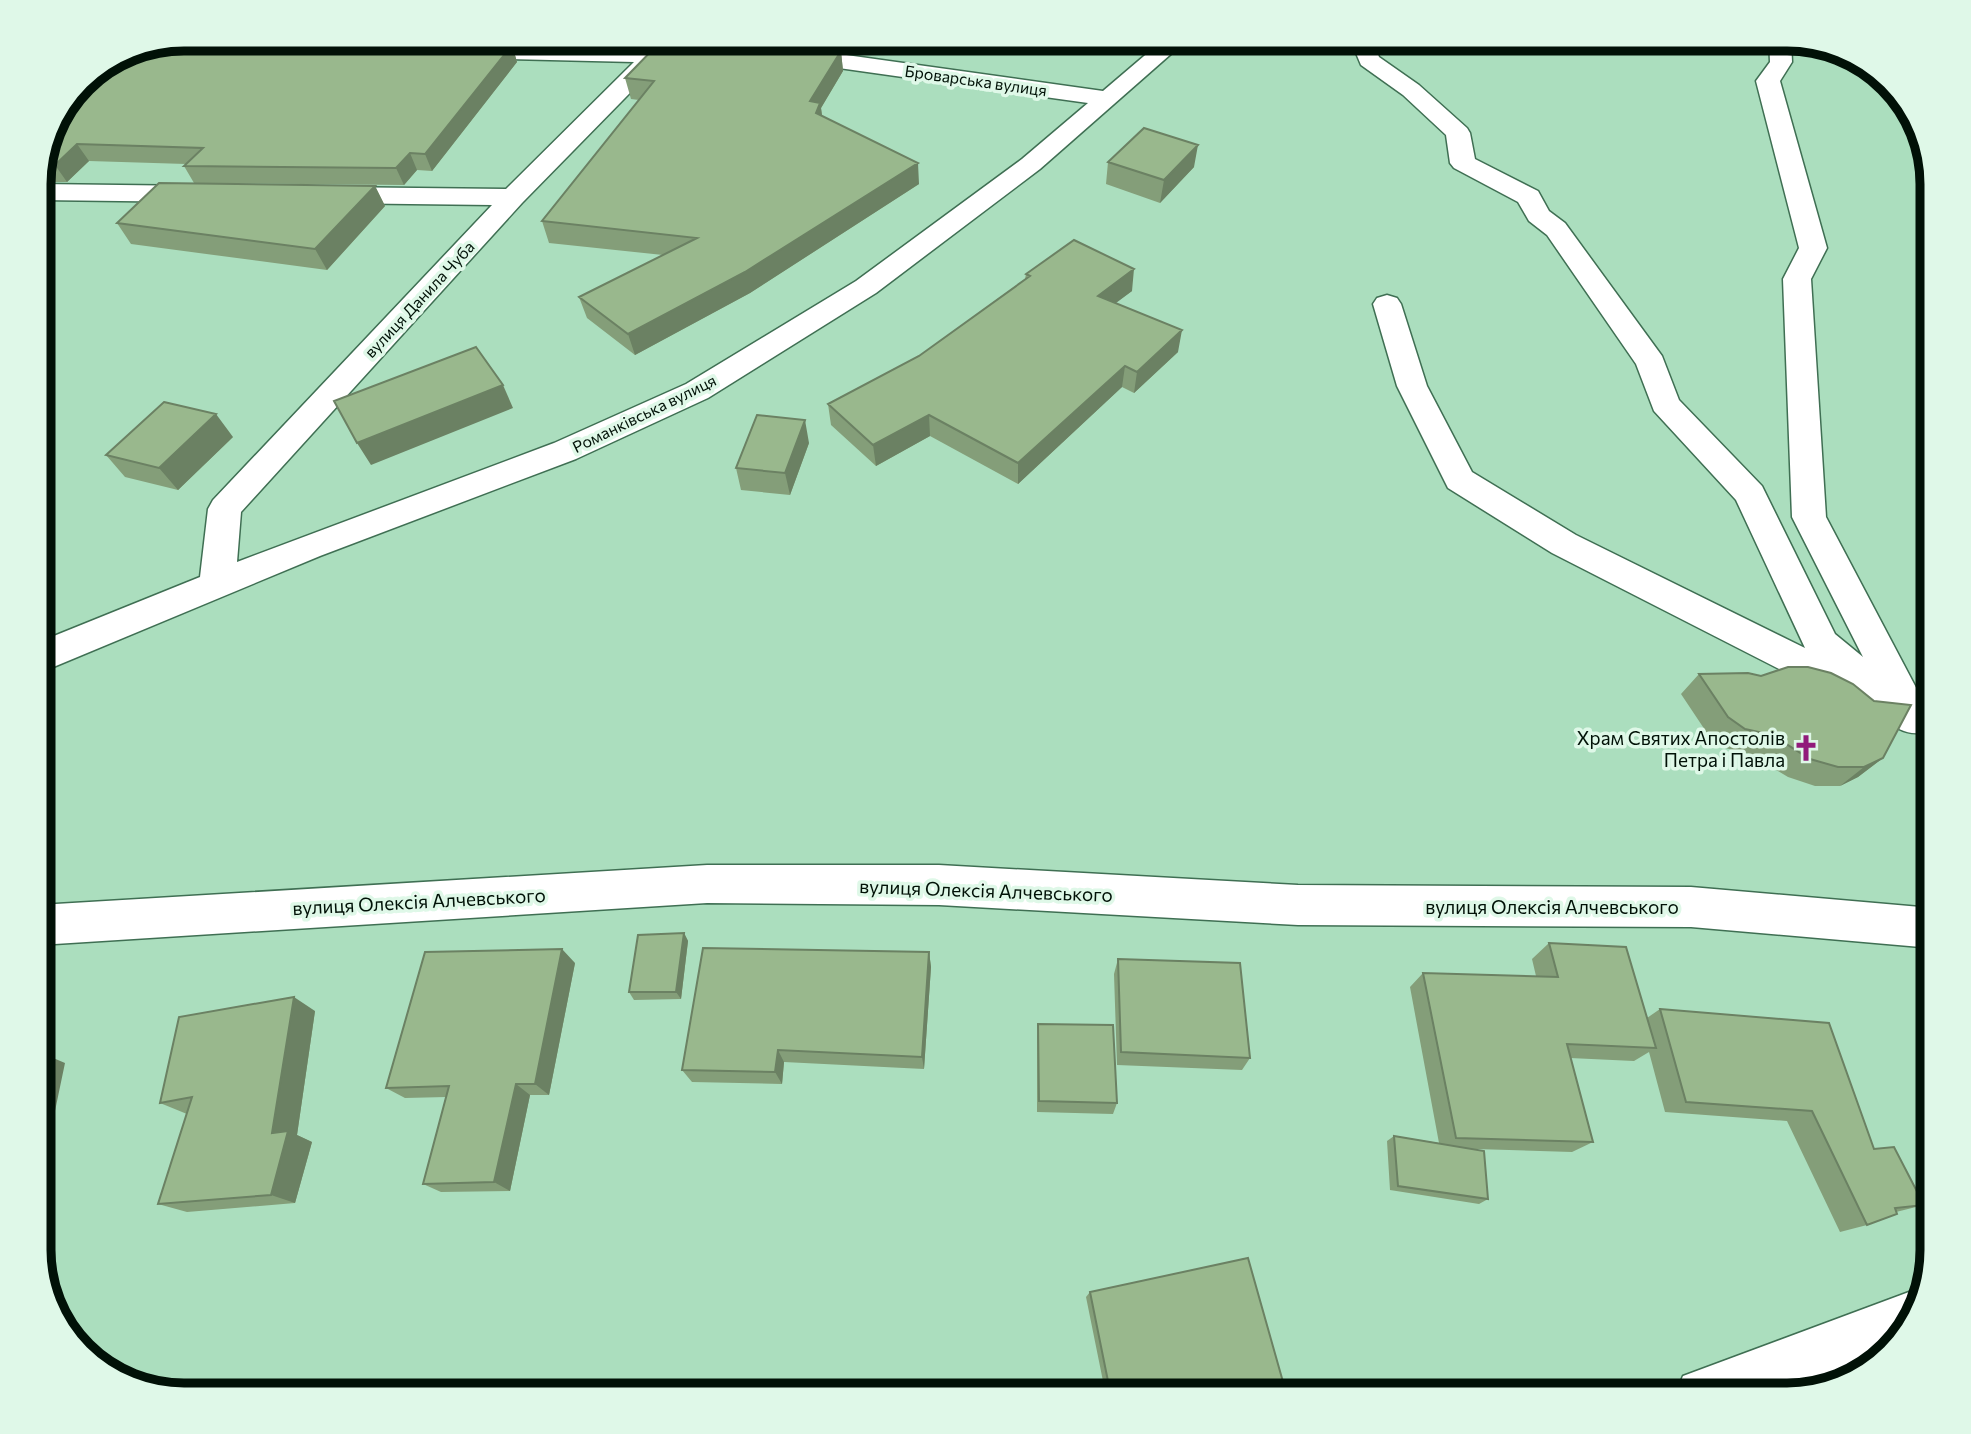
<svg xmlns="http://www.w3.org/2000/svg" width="1971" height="1434" font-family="Commissioner,sans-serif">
	<rect width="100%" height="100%" fill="#abdebe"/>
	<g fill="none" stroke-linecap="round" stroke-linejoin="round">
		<defs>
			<path id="minor" d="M663,39L672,40L675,45L672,50L522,203L241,512L237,562L554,443L686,384L856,281L1022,159L1088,103L789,61L781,59L778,54L781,49L789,47L1103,91L1164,39H1188L1040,169L876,293L708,398L576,459L320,556L39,673V642L200,577L208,509L213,500L492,205L328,203L319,200L315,195L319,190L328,187L506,189L634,62L464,58L456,56L453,51L456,46L647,49L656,40Z
				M1350,39H1372L1379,57L1419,85L1467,128L1470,133L1475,159L1538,191L1549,211L1565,223L1662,356L1679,400L1762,486L1835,634L1863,657L1792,517L1783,279L1799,248L1756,81L1770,62L1769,39L1791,40L1792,62L1780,81L1827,248L1811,279L1826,517L1932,718L1928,731C1900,741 1880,714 1859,697L1847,701L1834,697L1552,553L1448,488L1397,386L1373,304L1377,298L1387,295L1397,298L1401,304L1427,386L1472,472L1576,535L1805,648L1736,500L1654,411L1636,364L1547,235L1529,221L1518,202L1454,168L1450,163L1446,135L1403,95L1361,65Z
				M39,184L201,186L210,189L214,194L210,199L201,202L39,200Z
				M707,865H939L1298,885L1691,887L1932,908V948L1691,927L1298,925L939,905L707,903L39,945V905Z
				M1909,1292L1917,1296L1903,1338L1881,1356L1775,1395H1675L1683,1376Z"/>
		</defs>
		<use href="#minor" stroke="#3f6f53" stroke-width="3"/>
		<use href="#minor" fill="#fff" fill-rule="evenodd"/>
	</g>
	<path fill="#849e79" d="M282,38H535L531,44Z
		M664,38H970L966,53L862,40L854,54L841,52L843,71L821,108L822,116L919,184L750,293L635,355L587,318L579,297L663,255L549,243L542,221L639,100L631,99L625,78Z
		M1059,38H1077L1076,44Z
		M512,45L517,62L432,171L417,170L404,185L194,183L184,166L186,164L89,161L67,182H39V174L54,119Z
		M1108,162L1194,167L1160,203L1106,184Z
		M375,186L385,206L327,270L131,244L117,223Z
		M1026,274L1132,291L1115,303L1178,352L1134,393L1122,387L1018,484L930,436L876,466L831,425L828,404L919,356L1025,279Z
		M233,437L178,490L125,477L106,455Z
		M809,443L790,495L741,490L736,468Z
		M1699,674L1883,758L1858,777L1840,786H1815L1788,777L1750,754L1725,748L1709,736L1681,694Z
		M684,933L688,941L681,999L634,1000L629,992Z
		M1549,943L1647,1018L1660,1009L1874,1149L1924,1205L1896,1212L1867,1225L1840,1232L1787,1121L1665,1112L1649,1052L1634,1061L1570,1058L1593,1142L1572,1152L1475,1149L1488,1199L1479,1204L1390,1190L1387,1141L1394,1136L1439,1143L1410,987L1423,973L1536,976L1532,959Z
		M929,952L931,967L924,1069L784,1062L782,1084L692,1082L682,1070Z
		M1118,959L1250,1058L1242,1070L1117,1065L1114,974Z
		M575,963L549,1095H530L510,1191L441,1192L423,1184L446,1097L405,1098L386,1088Z
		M315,1011L297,1135L312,1142L295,1203L187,1212L158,1204L187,1114L160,1103Z
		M1038,1024L1117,1103L1113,1114L1037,1112V1037Z
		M1090,1292L1287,1396H1106L1086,1297Z"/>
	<path fill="#6b8163" d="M529,38H535L531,44Z
		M852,38H862L854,54Z
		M966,38H970L966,53Z
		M512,45L517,62L432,171L425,154Z
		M841,51L843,71L821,108L823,123L819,134L810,101Z
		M77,144L89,161L67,182L55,165Z
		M1198,145L1194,167L1160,203L1164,180Z
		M410,153L417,170L404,185L396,168Z
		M918,163L919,184L750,293L635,355L628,334Z
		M375,186L385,206L327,270L315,249Z
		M39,192L47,203L39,211Z
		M1134,269L1132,291L1096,318L1098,296Z
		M1182,330L1178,352L1134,393L1137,372Z
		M1125,366L1122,387L1018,484V463Z
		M503,385L513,408L371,465L357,443Z
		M216,414L233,437L178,490L159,468Z
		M929,415L930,436L876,466L873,445Z
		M805,420L809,443L790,495L785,473Z
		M1883,758L1858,777L1840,786L1864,767Z
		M684,933L688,941L681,999L676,992Z
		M562,949L575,963L549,1095L535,1084Z
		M929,952L931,967L924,1069L922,1057Z
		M294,997L315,1011L297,1135L312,1142L295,1203L271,1195L272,1133Z
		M778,1050L784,1062L782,1084L775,1072Z
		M39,1052L65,1063L51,1130L39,1133Z
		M516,1084L530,1095L510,1191L494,1182Z"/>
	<path fill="#99b88d" stroke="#6b8163" stroke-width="2" d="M184,38H250L512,45L425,154L410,153L396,168L184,166L203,148L77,144L55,165H41L54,119L88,75L129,49Z
		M664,38H754L841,51L810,101L820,103L816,113L918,163L745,272L628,334L579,297L697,238L542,221L654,81L625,78Z
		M1144,128L1198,145L1164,180L1108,162Z
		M159,183L375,186L315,249L117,223Z
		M1074,240L1134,269L1098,296L1182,330L1137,372L1125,366L1018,463L929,415L873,445L828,404L919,356L1030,276L1026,274Z
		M476,347L503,385L357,443L334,401Z
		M164,402L216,414L159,468L106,455Z
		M757,415L805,420L785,473L736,468Z
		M1788,667H1808L1831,673L1853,684L1874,701L1911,705L1883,758L1864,767H1838L1810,759L1772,735L1745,729L1728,717L1699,674L1748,673L1761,676Z
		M684,933L676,992H629L638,935Z
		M1549,943L1626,947L1656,1048L1567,1044L1593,1142L1456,1138L1423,973L1558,977Z
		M703,948L929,952L922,1057L778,1050L775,1072L682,1070Z
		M562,949L535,1084H516L494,1182L423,1184L449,1086L386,1088L425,952Z
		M1118,959L1240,963L1250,1058L1121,1052Z
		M294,997L272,1133L288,1131L271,1195L158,1204L192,1097L160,1103L179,1017Z
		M1660,1009L1829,1023L1874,1149L1894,1147L1924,1205L1895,1208L1897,1214L1867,1225L1812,1111L1686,1102Z
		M1038,1024L1113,1025L1117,1103L1039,1101Z
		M1394,1136L1484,1151L1488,1199L1398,1186Z
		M1248,1258L1287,1396H1111L1090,1292Z"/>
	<defs>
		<symbol id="church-bare" viewBox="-9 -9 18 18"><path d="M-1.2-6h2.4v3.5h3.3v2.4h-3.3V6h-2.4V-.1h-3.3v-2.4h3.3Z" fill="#911c7b" stroke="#dff8e8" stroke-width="2.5" paint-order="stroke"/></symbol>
	</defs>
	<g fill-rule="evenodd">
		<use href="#church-bare" x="1787" y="729" width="38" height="38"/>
	</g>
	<g text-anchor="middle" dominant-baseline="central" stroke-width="7" stroke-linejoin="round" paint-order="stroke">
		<g font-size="16" fill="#011107" stroke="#dff8e8">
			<text transform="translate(976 80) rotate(8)">Броварська вулиця</text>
			<text transform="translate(419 299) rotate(-47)">вулиця Данила Чуба</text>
			<text transform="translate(644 413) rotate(-26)">Романківська вулиця</text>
		</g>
		<g font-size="19" fill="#011107" stroke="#dff8e8" text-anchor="end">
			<text x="1785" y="737">Храм Святих Апостолів<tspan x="1785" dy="22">Петра і Павла</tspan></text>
		</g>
		<g font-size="19" fill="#011107" stroke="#dff8e8">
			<text transform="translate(986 890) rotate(2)">вулиця Олексія Алчевського</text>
			<text transform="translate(419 901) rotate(-3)">вулиця Олексія Алчевського</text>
			<text x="1552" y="906">вулиця Олексія Алчевського</text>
		</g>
	</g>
	<path d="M0 0H1971V1434H0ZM184 51H1787A133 133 0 0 1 1920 184V1250A133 133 0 0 1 1787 1383H184A133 133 0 0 1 51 1250V184A133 133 0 0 1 184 51Z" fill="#dff8e8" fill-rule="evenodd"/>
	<path fill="none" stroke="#011107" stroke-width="9" d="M184 51H1787A133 133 0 0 1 1920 184V1250A133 133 0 0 1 1787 1383H184A133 133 0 0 1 51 1250V184A133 133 0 0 1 184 51Z"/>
</svg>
